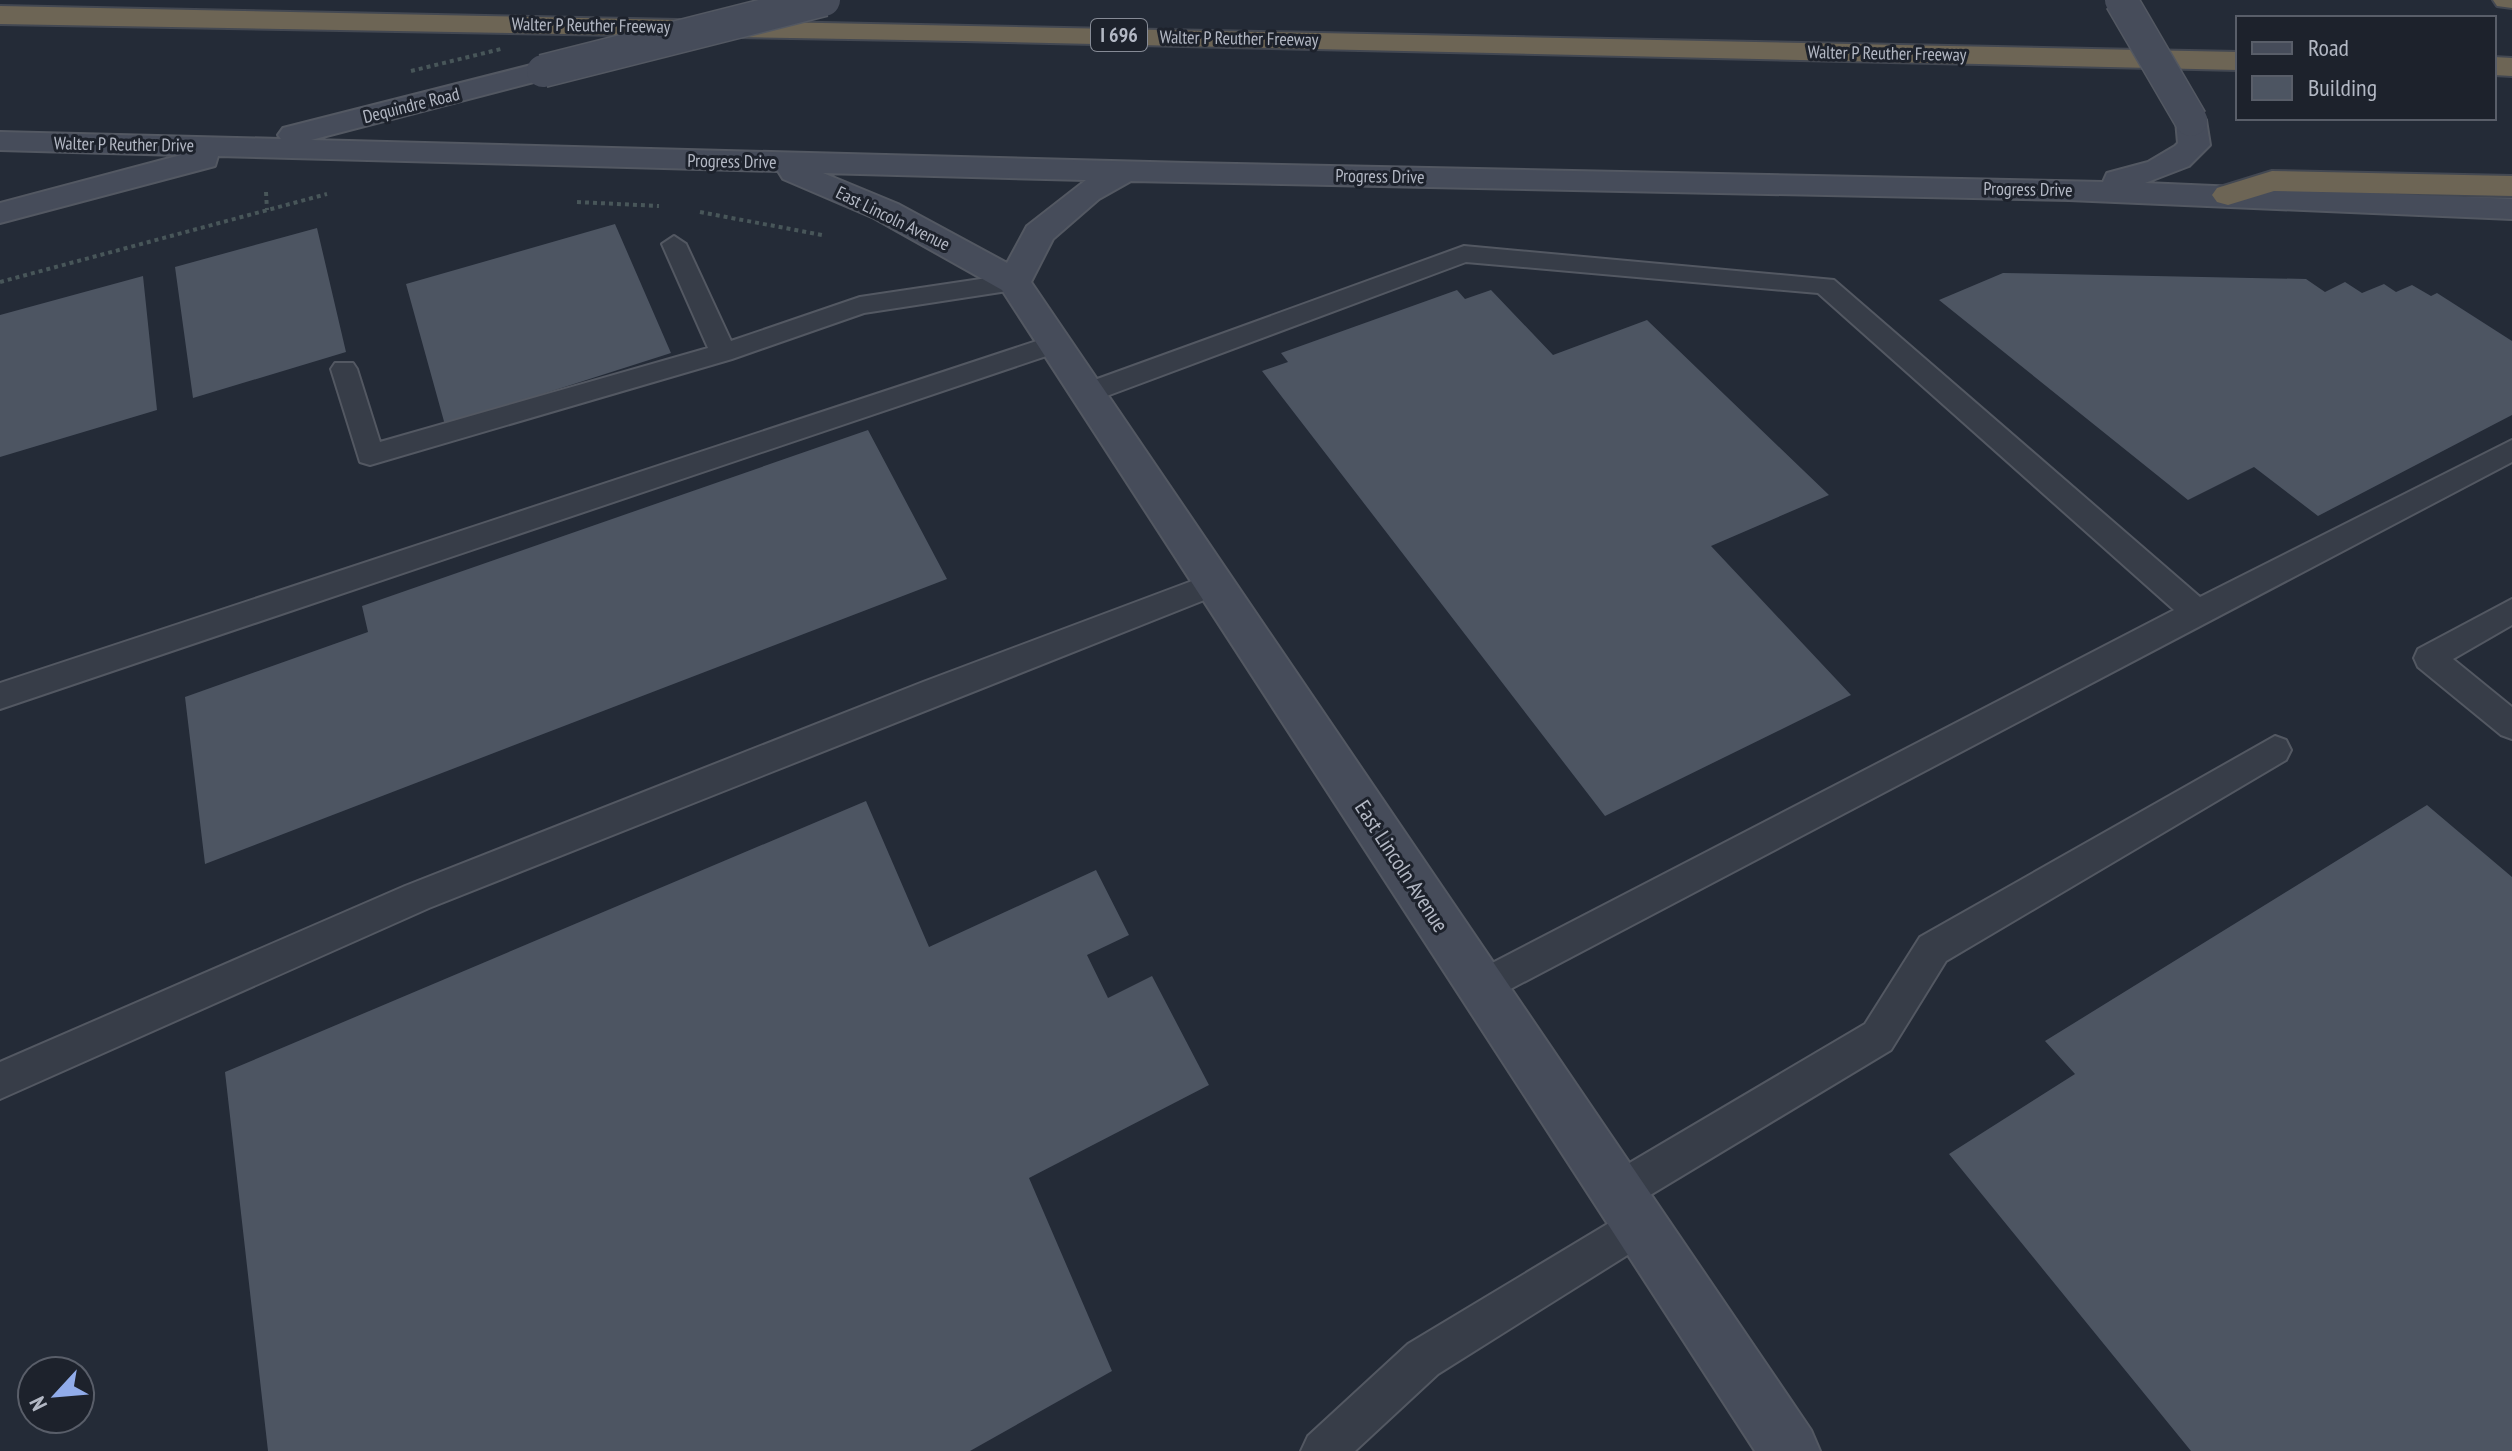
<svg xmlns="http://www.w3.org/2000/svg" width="2512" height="1451" font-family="'PT Sans Narrow',sans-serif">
	<rect width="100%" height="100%" fill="#242b37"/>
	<path fill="#4d5562" d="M615,224L671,353L445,425L406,284Z
		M317,228L346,352L193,398L175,267Z
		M2003,273L2306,279L2325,292L2345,282L2362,293L2384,284L2396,292L2412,285L2431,296L2437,293L2512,341V415L2318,516L2254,467L2188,500L1939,300Z
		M143,276L157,410L0,457V315Z
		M1457,290L1465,299L1491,290L1553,355L1647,320L1829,495L1711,546L1851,695L1605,816L1262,371L1288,362L1281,353Z
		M868,430L947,579L205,864L185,697L368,632L362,606Z
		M866,801L929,947L1096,870L1129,935L1087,955L1108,998L1152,976L1209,1085L1029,1178L1112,1371L970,1451H268L225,1072Z
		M2427,805L2512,877V1451H2191L1949,1154L2075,1074L2045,1041Z"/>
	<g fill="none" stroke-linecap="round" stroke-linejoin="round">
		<defs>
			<path id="lane" d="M674,236L686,244L731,341L860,297L1014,274L1023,276L1026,282L1023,288L1014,290L864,313L732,359L370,465L360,462L331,369L335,363H353L357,369L380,442L708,348L662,244Z
				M1464,246L1834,280L2200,597L2512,440V462L1482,1004L1469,999L1464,987L1469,975L2174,610L1818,293L1466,262L1096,400H1078L1074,393L1078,386Z
				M1055,335L1064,338L1068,344L1064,350L0,709V683Z
				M1216,572L1227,575L1231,583L1227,591L429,908L0,1099V1062L405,886L923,682Z
				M2512,599V625L2453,659L2512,707V739L2501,735L2418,667L2414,658L2418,649Z
				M2275,736L2286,740L2291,750L2286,760L1946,961L1891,1050L1632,1206L1618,1212L1604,1206L1598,1192L1604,1178L1865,1024L1920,937Z
				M1639,1205L1653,1211L1659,1225L1653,1239L1438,1374L1355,1451H1301L1308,1436L1408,1344Z"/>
			<path id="secondary" d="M543,62L553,65L558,71L553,77L311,140L1188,163L2103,182L2107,173L2148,162L2175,146L2178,143L2176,120L2180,113H2202L2206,120L2210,145L2189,166L2145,183L2512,199V219L2069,200L1131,181L1099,199L1053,239L1031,282L1811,1430L1820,1451H1755L1002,290L874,218L783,179L778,171L218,156L215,166L0,223V203L181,155L0,150V132L281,139L278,135L283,128ZM823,173L1086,180L1027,226L1007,263L898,204Z"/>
			<path id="highway" d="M2493,0H2512V8L2497,6Z
				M0,6L2238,52V70L964,41L0,24Z
				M2494,57L2512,58V76L2494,75Z
				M2272,171L2512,176V196L2274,191L2228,205L2217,202L2212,195L2217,188Z"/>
		</defs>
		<use href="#lane" stroke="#535862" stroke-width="4"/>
		<use href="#secondary" stroke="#535862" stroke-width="4"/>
		<use href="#highway" stroke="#434852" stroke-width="4"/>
		<path stroke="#485659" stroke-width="4" stroke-dasharray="4 4" stroke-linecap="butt" d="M266,192L267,210
			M577,202L659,206
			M700,212L822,235
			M0,282L327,194"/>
		<use href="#lane" fill="#373d48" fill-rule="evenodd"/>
		<use href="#secondary" fill="#464c5a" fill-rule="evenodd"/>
		<use href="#highway" fill="#6d6555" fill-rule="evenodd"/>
		<defs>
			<path id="secondary-bridge" d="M2121,0L2191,120
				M543,71L824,0"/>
		</defs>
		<use href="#secondary-bridge" stroke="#535862" stroke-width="35" stroke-linecap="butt"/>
		<path stroke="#485659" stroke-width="4" stroke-dasharray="4 4" stroke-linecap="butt" d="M411,71L501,49"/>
		<use href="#secondary-bridge" stroke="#464c5a" stroke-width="32"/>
	</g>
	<g text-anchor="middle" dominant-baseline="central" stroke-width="6" stroke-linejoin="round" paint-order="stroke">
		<g font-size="18" fill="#b3b8c4" stroke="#1d222c">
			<text transform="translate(591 25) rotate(1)">Walter P Reuther Freeway</text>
			<text transform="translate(1239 38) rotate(1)">Walter P Reuther Freeway</text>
			<text transform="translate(1887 53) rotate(1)">Walter P Reuther Freeway</text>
			<text transform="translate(411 105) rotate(-14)">Dequindre Road</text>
			<text transform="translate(124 144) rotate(1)">Walter P Reuther Drive</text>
			<text transform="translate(732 161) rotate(1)">Progress Drive</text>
			<text transform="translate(1380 176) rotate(1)">Progress Drive</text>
			<text transform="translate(2028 189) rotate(1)">Progress Drive</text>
			<text transform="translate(893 218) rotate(26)">East Lincoln Avenue</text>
		</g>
		<rect fill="#1d222c" stroke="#868b96" stroke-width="2" x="1091" y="19" width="56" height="32" rx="6"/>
		<g font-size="20" font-weight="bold" fill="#b3b8c4">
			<text x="1119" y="35">I 696</text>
		</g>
		<g font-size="22" fill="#b3b8c4" stroke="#1d222c">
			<text transform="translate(1402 866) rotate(57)">East Lincoln Avenue</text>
		</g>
	</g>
	<rect x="2236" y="16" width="260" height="104" fill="#1d222c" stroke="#595e69" stroke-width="2"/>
	<rect x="2252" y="42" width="40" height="12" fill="#464c5a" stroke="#595e69" stroke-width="2"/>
	<text x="2308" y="56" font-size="24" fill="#b3b8c4">Road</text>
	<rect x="2252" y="76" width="40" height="24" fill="#4d5562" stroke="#595e69" stroke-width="2"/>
	<text x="2308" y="96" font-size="24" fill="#b3b8c4">Building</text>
	<g transform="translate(56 1395) rotate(244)"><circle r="38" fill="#1d222c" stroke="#595e69" stroke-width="2"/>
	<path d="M0-6L14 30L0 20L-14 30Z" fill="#91acea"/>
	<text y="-12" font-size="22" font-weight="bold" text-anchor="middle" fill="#b3b8c4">N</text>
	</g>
</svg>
